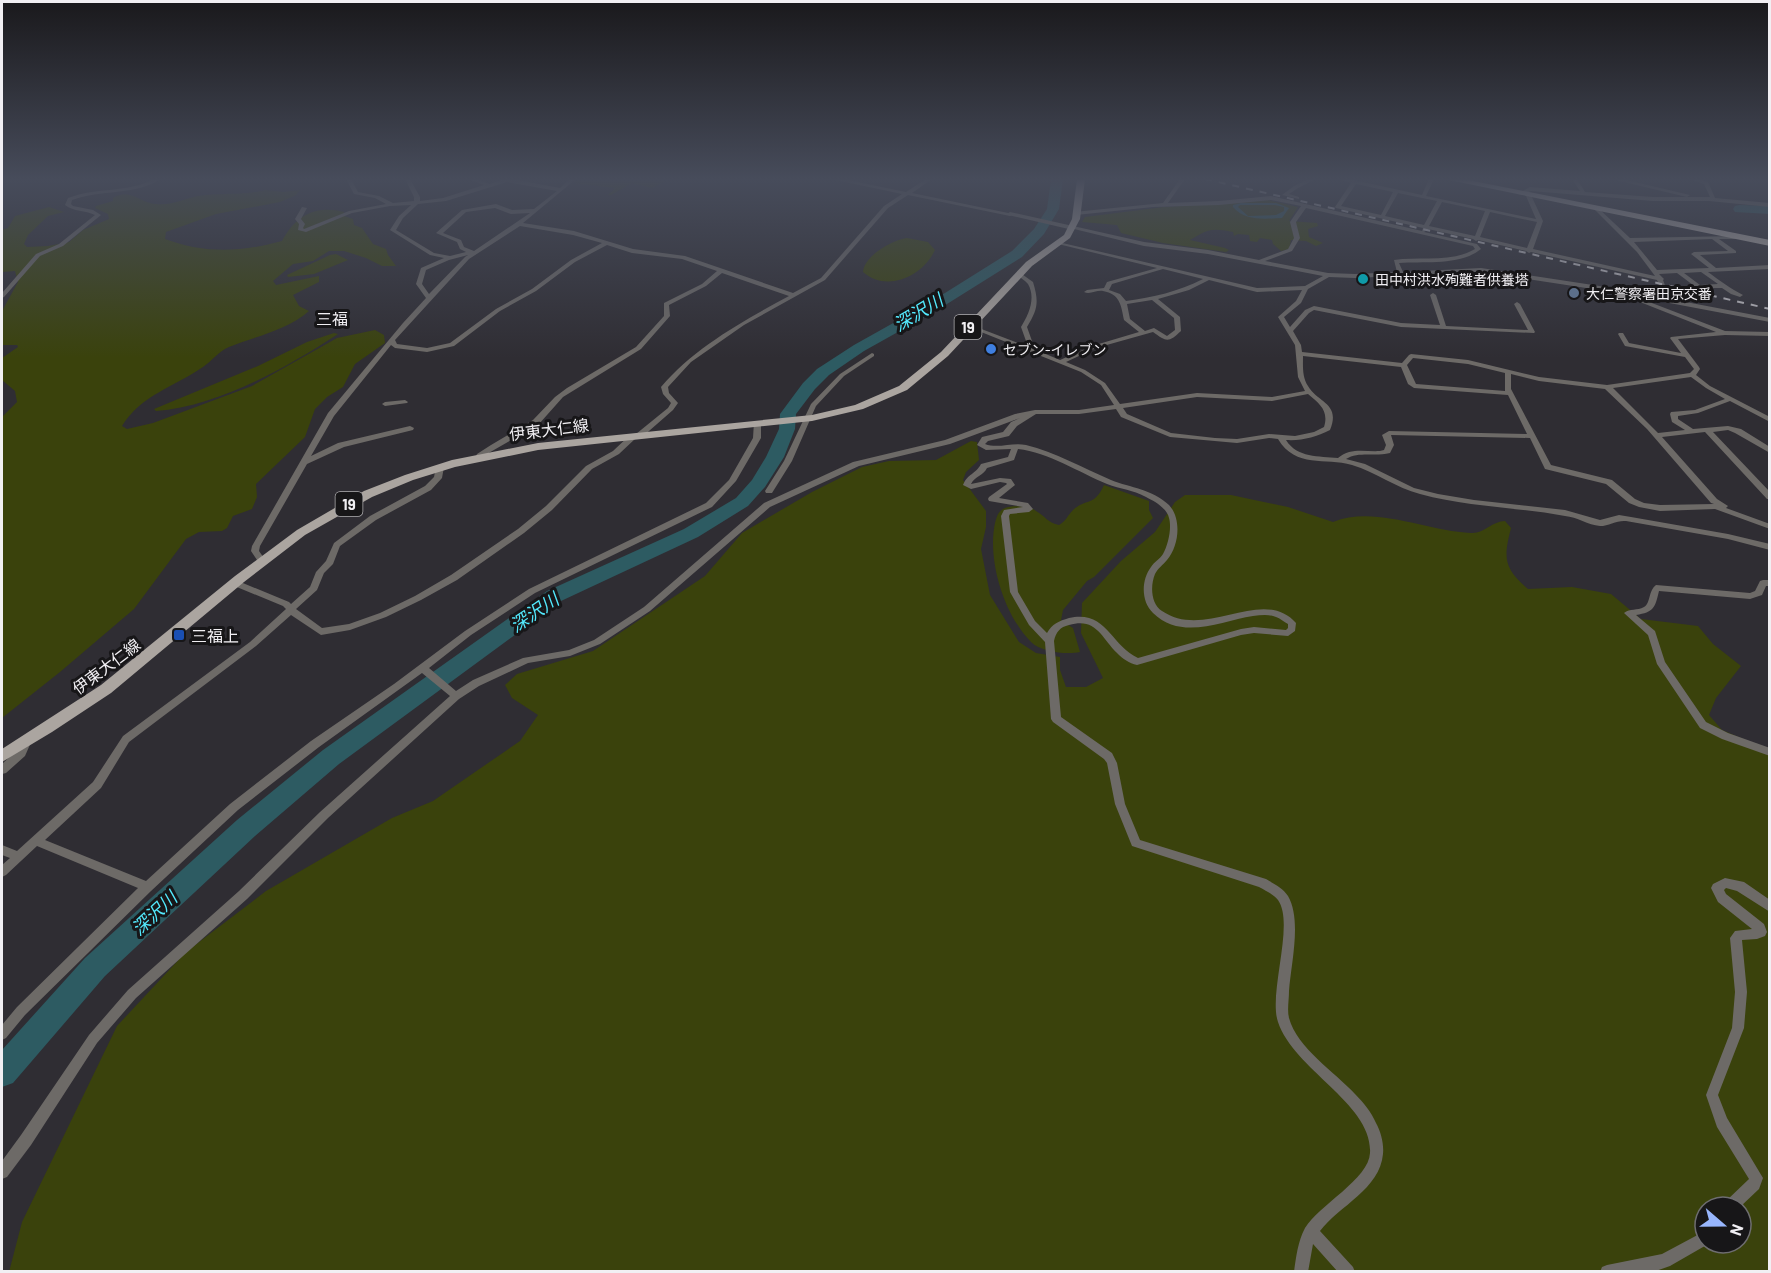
<svg xmlns="http://www.w3.org/2000/svg" width="1771" height="1273" font-family="Barlow,'Noto Sans JP',sans-serif">
	<rect width="100%" height="100%" fill="#2f2d33"/>
	<path fill="#3a420c" fill-rule="evenodd" d="M579,179H669L652,188L632,183L611,195H608L615,188L574,183Z
		M266,190L283,192L300,190L296,195L280,202L216,214L166,232L165,239C205,254 242,252 282,241C296,215 316,205 344,212V216L353,219L354,225L362,228L373,244L386,249L388,255L396,266H382L366,258L344,251H329L313,261L293,264L273,281L276,285L319,276V282L293,295L299,306L309,311C286,331 256,336 229,347C219,351 212,361 203,367C174,387 141,395 122,426L127,429L153,423L252,386L337,338L375,330L384,335L385,343L355,364L343,387L327,397L315,409L305,437L256,484L257,497L252,509L233,516L227,528L222,531L199,532L186,539L134,609L60,672L2,718V417L17,402L15,391L2,380V358L18,347L17,345H2V311L18,282L15,271L2,272V230L8,228L15,216L49,207L64,212L48,216L28,235L24,244L27,247L48,246L69,242L83,230L109,219L108,214L95,208L96,206L113,201V198C130,187 140,203 156,204C174,206 189,196 206,195C226,193 245,195 266,190Z
		M1268,200L1298,207L1289,221L1317,223L1318,226L1308,229L1309,237L1323,243L1316,246L1306,241L1291,240L1289,249L1281,251L1273,244L1272,240L1260,238L1257,242L1250,241L1249,235L1238,234L1234,236L1233,232C1211,228 1209,229 1190,240L1225,248L1229,250L1226,252L1163,243L1121,233L1117,225L1082,222L1085,217L1164,207Z
		M907,238L928,242L935,250C923,276 887,293 863,272C864,256 892,240 907,238Z
		M336,254L348,260L314,274L288,277L287,275L330,255Z
		M334,333L338,334C288,367 217,407 156,411L154,409L258,366L307,342Z
		M971,441L977,442L979,460L966,472L963,480L986,511V527L981,549L990,595L1019,642L1036,653L1060,657V670L1066,687H1086L1103,678L1081,633L1082,603L1121,561L1155,532L1175,502L1185,495H1231L1288,507L1333,522C1375,505 1426,531 1471,533C1484,534 1492,521 1505,521L1511,528C1503,559 1504,568 1528,589L1572,587L1611,594L1641,619L1698,626L1713,644L1741,666L1716,698L1709,715L1722,730L1769,750V1271L9,1272L22,1222L117,1026L186,952L266,891L392,818L433,801L520,741L538,715L512,698L505,685L517,674L593,651L705,576L742,533L812,492L862,467L889,461L936,460ZM1705,1207H1741V1243H1705Z
		M1104,485L1149,501V510L1153,518L1094,577L1087,581L1063,610L1061,620L1073,628L1080,652C1067,655 1041,652 1031,642C1004,615 987,560 995,523C997,516 998,511 1005,508C1012,505 1030,506 1036,511C1045,516 1048,523 1059,525C1067,520 1067,516 1073,510C1086,498 1094,507 1104,485Z"/>
	<path fill="#2d5b62" fill-rule="evenodd" d="M1241,203H1276L1289,208L1282,218C1264,219 1245,221 1233,207V205ZM1240,205H1275L1284,207V211L1276,215L1248,216L1238,207Z"/>
	<g fill="none" stroke-linecap="round" stroke-linejoin="round">
		<path fill="#2d5b62" fill-rule="evenodd" d="M1051,179H1063L1059,209L1044,234L1022,257L939,309L864,351L829,375L815,389L796,414L795,429L784,457L765,487L748,506L698,537L561,601L339,764L255,836L105,976L13,1083L2,1087V1050L85,958L237,820L323,750L547,591L684,529L736,498L752,480L766,457L779,429L780,414L803,383L817,369L854,345L929,303L1012,251L1034,229L1047,209Z
			M1739,205L1770,206V214L1735,212L1733,209L1735,206Z"/>
		<path fill="#6d6a67" fill-rule="evenodd" d="M154,179H161C134,196 101,189 72,200L71,204L73,206L93,210L101,215L63,246L40,256L4,297L2,298V293L36,254L59,244L95,215C85,210 74,212 65,205L68,198C97,187 128,193 154,179Z
			M346,179H351L358,192L379,196L393,203L414,201V197L405,179H410L420,197V201L443,198L484,185L468,179H476L490,184L503,179H512L560,188L570,179H576L523,223L574,231L633,249L685,256L793,293L821,278L884,206L902,194L831,179H843L906,192L926,179H932L912,193L1013,214L1010,216L908,195L888,208L825,280L744,325L691,362L668,387L669,393L678,403L673,410L641,438H636L619,454L592,469L552,510L524,533L457,580L421,600L386,617L350,630L321,635L291,615L256,646L129,742L101,788L45,840L146,881L230,804L311,741L394,684L465,631L529,589L706,503L729,480L753,438L754,422H757L761,424V438L736,481L712,507L535,593L471,635L429,668L456,691L473,680L523,658L569,650L594,640L644,607L764,503L853,462L945,440L1015,414L1035,410H1079L1114,405L1101,385L1081,372L966,326L971,325L1023,345L1026,341L1021,327C1029,314 1036,298 1028,284C1025,280 1019,277 1016,274L1019,272L1033,282C1039,302 1038,309 1027,327L1032,341L1029,347L1060,360L1092,346L1139,332L1124,320C1121,305 1120,294 1103,291C1096,290 1090,295 1084,292L1087,290L1104,288L1107,282L1157,268L1058,244V242L1257,288L1305,286L1323,276L1208,254L1144,246L1070,228L1073,226L1144,242L1208,250L1259,260L1288,249L1294,238L1290,222L1301,206L1271,200L1219,205L1153,207L1076,215L1073,213L1074,212L1163,203L1180,179H1185L1168,203L1219,201L1271,196L1422,231L1423,228L1336,208L1335,207L1351,183L1337,179H1349L1422,195L1429,179H1434L1426,196L1536,219L1526,196L1531,195L1543,221L1533,249L1655,276L1637,252L1595,210V208L1597,207L1630,238L1737,236V238L1735,239H1719L1736,251V253L1700,255L1716,268L1770,265V269L1708,272C1719,280 1731,289 1743,295L1740,297L1731,294L1722,288H1697L1677,273L1659,274L1664,279L1663,280L1670,299L1770,318V322L1606,291L1481,272L1355,278L1329,277L1308,289L1301,303L1284,317L1290,327L1305,310L1314,306L1401,323L1440,325L1430,295L1433,293L1436,295L1446,326L1528,330L1514,304L1517,302L1520,304L1535,332L1534,333L1401,327L1314,310L1309,313L1293,331L1301,345L1302,352L1402,363L1409,355L1411,354L1468,360L1539,377L1607,385L1690,373L1694,369L1685,357L1625,346L1618,334L1619,333H1623L1629,343L1681,353L1670,338L1671,337L1716,332L1640,302V300H1644L1725,331L1770,332V336L1725,335L1678,339L1699,367L1700,369L1696,375L1710,386L1770,417V422L1730,401L1698,413L1678,416V419L1693,429L1728,426L1741,429L1770,447V453L1735,433L1728,430L1713,432L1770,492V499H1767L1705,432L1662,437L1717,499L1728,506L1726,508L1770,524V529L1715,509L1660,511L1639,507L1629,503L1606,484L1545,469L1530,438L1391,435L1394,445L1390,453C1375,457 1359,451 1346,459L1365,464L1414,488L1438,494L1474,500L1565,510L1600,520L1619,515L1631,517L1728,534L1770,544V550L1728,539L1626,521C1617,520 1609,526 1600,526C1588,525 1577,517 1565,516C1516,507 1467,507 1420,494C1396,488 1376,472 1352,465C1325,457 1296,469 1278,439L1269,438L1237,443L1170,437L1121,417L1116,409L1079,414H1036L1017,426L1009,436L988,441L985,444C998,449 1012,442 1026,445C1055,452 1083,468 1111,480C1131,488 1152,489 1169,505C1182,519 1179,546 1167,560C1163,565 1158,568 1155,574C1150,586 1151,604 1162,611C1206,641 1262,585 1296,623L1295,631L1288,636L1254,633L1241,635L1137,665C1129,663 1123,659 1117,653C1101,637 1096,617 1069,625C1060,627 1056,632 1054,641L1061,717L1112,753L1117,763L1125,804L1140,840L1266,879C1274,884 1283,888 1288,896C1302,920 1291,964 1289,991C1289,1000 1287,1010 1289,1018C1297,1048 1335,1072 1355,1094C1364,1103 1371,1112 1376,1123C1381,1132 1384,1144 1383,1154C1380,1189 1339,1206 1320,1231L1353,1267L1355,1272H1338L1313,1244L1308,1272H1294C1296,1257 1298,1241 1305,1228C1319,1205 1369,1179 1370,1153C1373,1104 1294,1070 1278,1022C1268,993 1295,924 1278,900C1273,894 1266,891 1259,887L1132,846L1115,804L1107,763L1104,759L1053,722L1051,719L1045,642L1029,625L1010,592L1001,516L1004,510L1023,507L989,501L988,499L989,497L1007,484L1006,483L1000,482L971,489L963,485C968,473 975,475 981,464L1008,457L1011,449L986,450L977,445L982,437L1003,432L1011,422L1020,418L950,444L859,466L770,507L650,611L600,644L570,656L528,663L479,686L459,699L328,818L247,899L136,998L97,1043L31,1145L7,1177L2,1179V1161L21,1135L89,1035L128,990L239,891L320,812L450,696L422,673L319,747L238,810L151,891L25,1015L6,1038L2,1040V1025L17,1007L138,888L37,846L6,875L2,877V865L10,858L2,855V845L17,851L93,782L123,736L250,642L286,609L283,606L232,585L231,583L232,581H238L289,602L291,604L310,587L316,572L326,561L334,543L370,516L425,486L434,477L436,467L440,465L444,467L442,478L431,490L376,520L340,546L333,564L324,573L317,590L296,609L322,628L349,624L380,613L415,596L451,575L518,529L546,506L586,466L613,451L631,434H636L668,408L671,403L663,394L661,387C695,347 743,321 789,296L722,273L706,286L669,305L670,316L641,349L563,397L539,424L480,458L476,456L477,454L491,445L533,420L555,397L567,388L636,347L664,316V303L702,284L717,271L682,259L632,253L607,245L575,262L536,291L500,311L454,346L427,352L395,348L391,345L334,416L311,456L338,443L410,426L414,428L413,430L344,447L307,464L260,546L259,551L266,561L262,564L259,563L251,551L252,546L328,413L403,323L426,298L416,284L421,268L444,258L430,255L390,230L399,216L411,205L390,206L352,213L306,232L298,230L299,224L295,219L302,207L307,208L301,219L305,224L303,228L304,229L349,211L386,204L375,198L354,194ZM507,182L557,191L534,209L512,210L496,204L462,210L436,233L457,242L460,249L466,252L450,256L434,253L396,230L403,218L418,204L446,201ZM1356,184L1393,192L1381,215L1341,206ZM1398,193L1437,201L1424,225L1385,216ZM1442,202L1485,211L1475,236L1429,226ZM495,208L511,214L530,213L474,251L464,247L461,240L443,233L466,212ZM1306,208L1473,246L1475,249C1452,263 1420,256 1394,260L1397,272L1355,274L1328,273L1265,261L1292,251L1300,238L1296,222ZM1490,212L1537,222L1527,248L1480,237ZM520,226L573,235L602,243L571,260L532,289L496,309L450,343L427,348L397,344L395,340L469,259ZM1428,229L1473,239L1476,241L1478,240L1526,251L1529,253L1531,252L1657,280L1664,298L1606,287L1481,268L1403,272L1399,263C1425,261 1460,266 1481,249L1477,244L1424,232ZM1712,239L1728,251L1694,252L1691,254L1709,268L1657,270L1634,242ZM468,255L465,257L429,294L422,284L426,270L449,260ZM1163,269L1203,279C1178,292 1153,297 1126,301L1120,294L1109,290L1112,284ZM1701,272L1718,284L1700,285L1684,273ZM1209,280L1257,292L1302,290L1296,301L1278,317L1295,345L1298,377L1305,391L1272,397L1197,393L1120,404L1105,383L1085,370L1066,362L1096,348L1153,332C1167,342 1168,343 1181,331L1180,317L1158,299L1189,290ZM1152,300L1174,318L1175,330L1167,336L1154,328L1145,331L1130,319L1127,304ZM1303,356L1401,367L1408,384L1414,388L1508,395L1527,434L1389,431L1382,435L1386,445L1384,450L1380,451C1365,452 1351,447 1338,458C1319,456 1297,458 1286,440C1302,441 1316,437 1330,430C1341,403 1318,403 1308,386C1302,377 1303,366 1303,356ZM1413,358L1468,364L1505,373V391L1416,384L1407,365ZM1511,374L1539,381L1605,389L1647,429L1711,503L1714,504L1660,505L1644,503L1635,499L1612,480L1551,465L1511,389ZM1691,377L1706,388L1725,399L1695,410L1671,412L1670,414L1672,422L1685,430L1658,433L1613,388ZM1308,394C1320,404 1329,411 1324,427L1314,432L1295,436L1269,434L1237,439L1215,438L1171,433L1127,414L1123,408L1197,397L1272,401ZM1018,449C1048,452 1080,473 1107,484C1120,489 1134,490 1146,497C1154,501 1167,508 1169,518C1172,528 1168,545 1163,554C1160,559 1154,562 1151,567C1141,580 1141,602 1153,613C1182,641 1221,621 1253,616C1261,615 1269,614 1276,617C1280,618 1284,622 1288,624V628L1286,630L1254,627L1241,629L1138,658C1110,645 1107,610 1069,618C1059,621 1052,624 1047,633L1035,621L1018,592L1009,516L1010,514L1029,512L1033,509L1028,503L999,498L1015,485L1011,479L1000,478L971,484C975,476 983,476 987,468L1014,460Z
			M1309,179H1316L1298,188L1289,194L1299,197V199L1282,195L1294,186Z
			M1572,179H1577L1585,192L1653,197H1710L1704,184L1688,179H1698L1708,182L1715,198L1770,203V207L1709,201H1653L1531,191L1522,195L1517,194L1530,187L1580,191Z
			M1611,179H1622L1690,195L1687,197Z
			M872,353L874,354V356L844,376L816,406L792,461L772,493H766L765,491L784,461L811,404L840,374Z
			M405,400L408,402L407,403L385,406L382,404L385,402Z
			M1763,580H1770V586H1766L1762,595L1750,599L1659,591C1655,608 1654,612 1636,615L1655,631L1665,662L1706,722L1728,733L1770,748V756L1722,739L1700,728L1657,664L1648,635L1624,613C1630,608 1637,611 1644,607C1651,603 1648,591 1656,585L1750,593L1755,591L1760,581Z
			M27,736L30,737L32,740L25,756L6,773L2,774V764L17,750L24,737Z
			M1725,878L1744,882L1770,900V912L1737,891L1726,888L1724,890L1726,894L1764,924L1767,932L1765,936L1757,939L1742,940L1747,992L1744,1028L1718,1095L1727,1118L1763,1178L1759,1189L1740,1207H1723L1725,1202L1749,1179L1717,1127L1706,1095L1732,1028L1735,992L1730,938L1735,931L1752,929L1718,902L1711,888L1713,884Z
			M1705,1231V1243H1710L1670,1266L1653,1272H1600L1602,1267L1607,1265L1662,1254Z"/>
		<path fill="#6d6a67" fill-rule="evenodd" d="M1010,212L1073,226L1076,228L1073,230L1008,215L1007,214Z"/>
		<path fill="#aba5a0" fill-rule="evenodd" d="M1077,179H1085L1080,219L1070,238L1032,266L948,356L907,390L863,409L812,421L538,450L455,467L413,480L372,497L305,535L244,582L111,693L52,732L2,762V749L101,685L235,576L297,530L364,491L405,475L452,460L538,443L812,415L855,405L899,386L941,352L1026,262L1064,235L1072,219Z"/>
		<path fill="#b7b0ab" fill-rule="evenodd" d="M1444,179H1463L1770,240V246Z"/>
		<path stroke="#c1bfc3" stroke-width="2" stroke-dasharray="7 7" stroke-linecap="butt" d="M1205,179L1770,309"/>
	</g>
	<linearGradient id="sky" x2="0" y2="1"><stop stop-color="#1a191c"/><stop offset="0.5" stop-color="#474c5b"/><stop offset="1" stop-color="#474c5b" stop-opacity="0"/></linearGradient>
	<rect width="1771" height="358" fill="url(#sky)"/>
	<circle fill="#0f9aa8" stroke="#171618" stroke-width="2" cx="1363" cy="279" r="6"/>
	<circle fill="#5c6f8a" stroke="#171618" stroke-width="2" cx="1574" cy="293" r="6"/>
	<circle fill="#3f7fe0" stroke="#171618" stroke-width="2" cx="991" cy="349" r="6"/>
	<rect fill="#1a4fb4" stroke="#171618" stroke-width="2" x="173" y="629" width="12" height="12" rx="3"/>
	<g text-anchor="middle" dominant-baseline="central" stroke-width="6" stroke-linejoin="round" paint-order="stroke">
		<g font-size="14" fill="#f1eff3" stroke="#171618" text-anchor="start">
			<text x="1375" y="279">田中村洪水殉難者供養塔</text>
			<text x="1586" y="293">大仁警察署田京交番</text>
			<text x="1003" y="349">セブン-イレブン</text>
		</g>
		<g fill="#171618" stroke="#b0aeb1" stroke-width="1.5">
			<rect x="954.5" y="315" width="27" height="24" rx="4.5"/>
			<rect x="335.5" y="492" width="27" height="24" rx="4.5"/>
		</g>
		<g font-size="15" font-weight="bold" fill="#f1eff3">
			<text x="968" y="327">19</text>
			<text x="349" y="504">19</text>
		</g>
		<g font-size="16" fill="#f1eff3" stroke="#171618">
			<text x="332" y="318">三福</text>
		</g>
		<g font-size="16" fill="#f1eff3" stroke="#171618">
			<text transform="translate(549 429) rotate(-7)">伊東大仁線</text>
			<text transform="translate(106 666) rotate(-37)">伊東大仁線</text>
		</g>
		<g font-size="16" fill="#f1eff3" stroke="#171618" text-anchor="start">
			<text x="191" y="635">三福上</text>
		</g>
		<g font-size="18" font-style="italic" fill="#53e9fd" stroke="#171618">
			<text transform="translate(918 312) rotate(-31)">深沢川</text>
			<text transform="translate(534 612) rotate(-34)">深沢川</text>
			<text transform="translate(154 913) rotate(-43)">深沢川</text>
		</g>
	</g>
	<rect width="1771" height="1273" fill="none" stroke="#f1eff3" stroke-width="6"/>
	<g transform="translate(1723 1225) rotate(110)"><circle r="28" fill="#171618" stroke="#6e6d70" stroke-width="1.5"/>
	<path d="M0-4.5L10 22L0 15L-10 22Z" fill="#98b6fd"/>
	<text y="-9" font-size="16" font-weight="bold" text-anchor="middle" fill="#f1eff3">N</text>
	</g>
</svg>
